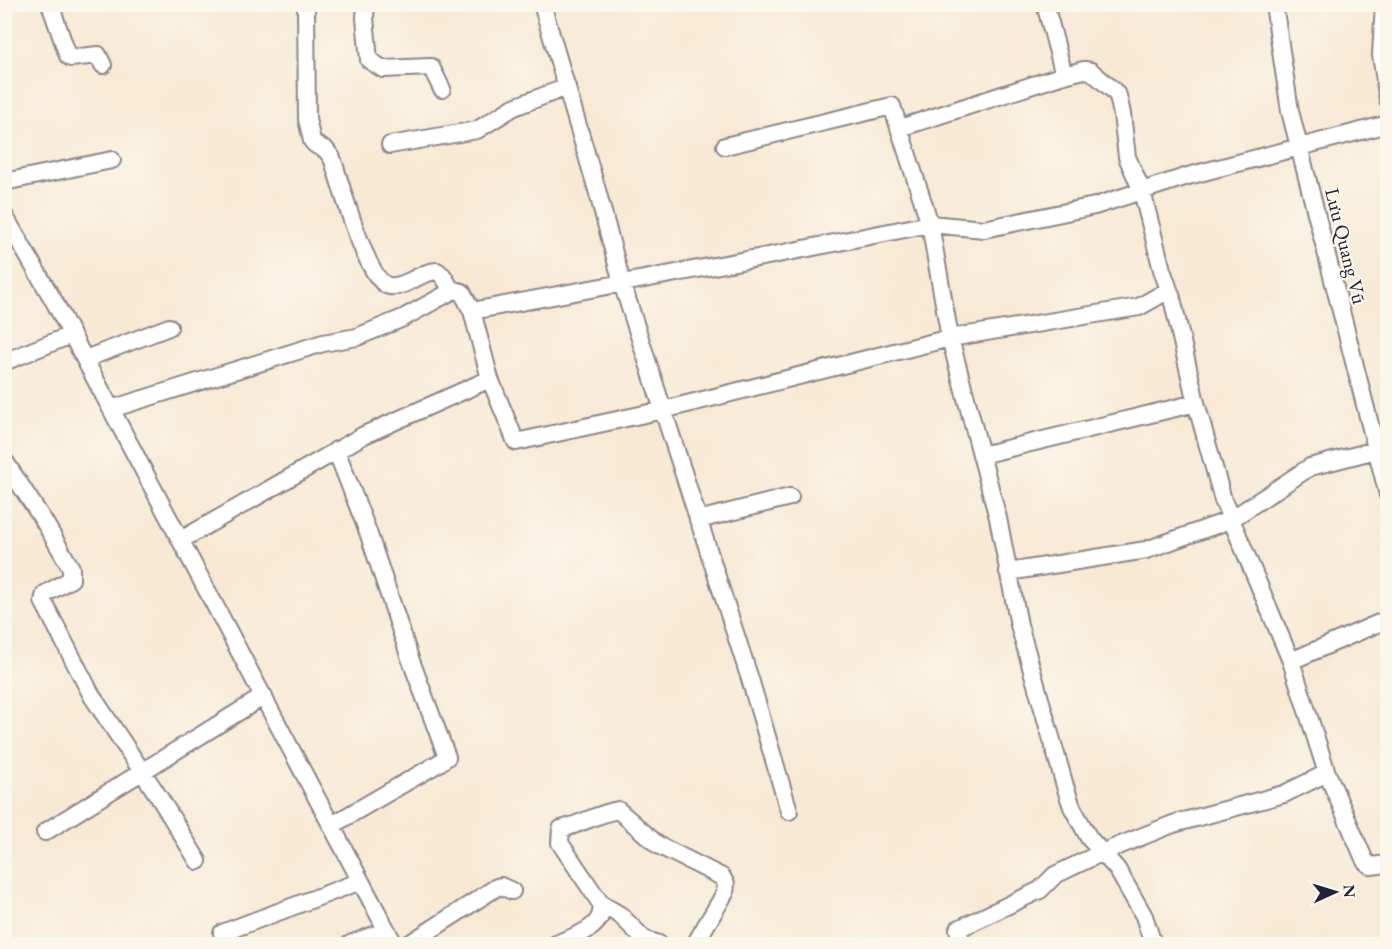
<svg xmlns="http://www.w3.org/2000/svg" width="1392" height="949" font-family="'EB Garamond',serif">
	<rect width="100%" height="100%" fill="#fbf7ec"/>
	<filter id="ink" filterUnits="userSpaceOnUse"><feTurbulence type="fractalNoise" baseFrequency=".0167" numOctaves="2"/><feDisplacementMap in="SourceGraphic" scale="12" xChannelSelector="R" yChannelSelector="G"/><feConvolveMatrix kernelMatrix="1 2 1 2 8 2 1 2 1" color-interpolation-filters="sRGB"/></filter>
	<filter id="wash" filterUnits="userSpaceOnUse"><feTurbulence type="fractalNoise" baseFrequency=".008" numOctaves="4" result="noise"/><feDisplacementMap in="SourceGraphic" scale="24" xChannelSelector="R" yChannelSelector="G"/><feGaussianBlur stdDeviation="1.35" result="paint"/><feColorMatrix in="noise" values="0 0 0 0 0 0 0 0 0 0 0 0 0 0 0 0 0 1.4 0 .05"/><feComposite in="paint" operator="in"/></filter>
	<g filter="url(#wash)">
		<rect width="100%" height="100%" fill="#f8e9d4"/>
	</g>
	<g filter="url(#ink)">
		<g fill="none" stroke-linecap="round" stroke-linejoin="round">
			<defs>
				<path id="minor" d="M50,4L68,56L71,58L98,55L103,65
					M306,4L307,119L312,141L316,145L326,150L332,158C340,180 366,281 389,286C405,289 421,271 437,271L443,276L452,291
					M366,4L365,18L369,60L383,69L431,67L442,89
					M542,4L597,190L622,283L750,679L789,811
					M1045,4L1064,75
					M1274,4L1290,111L1388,495
					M1384,4L1381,55L1388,100
					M900,128L1064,75L1084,70L1091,71L1113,90L1118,96L1122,114L1127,157L1142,191L1162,270L1172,298L1196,403L1223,500L1291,661L1327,773L1365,861L1371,866L1388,864
					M390,145L477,130L514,107L567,87
					M725,146L892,106L930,224L950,338L998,518L1019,625L1065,786L1072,807L1089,838L1117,869L1144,916L1153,944
					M4,182L112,160
					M4,215L55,303L394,944
					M472,311L768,256L930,224L984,229L1095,206L1188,176L1388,124
					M85,359L169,327
					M4,362L71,335
					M111,409L323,343L357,337L403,318L454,290L462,292L472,311L490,379L516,442L663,410L950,338L1139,307L1169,290
					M981,455L1196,403
					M4,460L45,523L71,568V579L45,594L43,601L92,696L159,797L198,861
					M698,520L790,497
					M181,540L364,435L490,379
					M1008,572L1146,550L1230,520L1310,467L1376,450
					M1291,661L1388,619
					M332,825L439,763L447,757L410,658L368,532L336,450
					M45,832L264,696
					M601,904L620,915L644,939L659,944
					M222,933L361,881
					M350,944L387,930
					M409,944L497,887L501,886L512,891
					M556,944C574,936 606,928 601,904L560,843L561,829C581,824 597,814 618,810L658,845L722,877L726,884L725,893L695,944
					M962,944L958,929L1040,890L1055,875L1101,853L1173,824L1284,794L1327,773"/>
			</defs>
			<use href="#minor" stroke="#8d8688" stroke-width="20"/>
			<use href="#minor" stroke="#fff" stroke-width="16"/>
		</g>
	</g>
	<g text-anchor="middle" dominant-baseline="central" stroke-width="4.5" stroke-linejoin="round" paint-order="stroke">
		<g font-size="20" fill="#22223b" stroke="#fbf7ec">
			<text transform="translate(1346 246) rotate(76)">Lưu Quang Vũ</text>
		</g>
	</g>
	<rect width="1392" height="949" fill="none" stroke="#fbf7ec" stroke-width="24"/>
	<g transform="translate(1335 892) rotate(86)" stroke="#fbf7ec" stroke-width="4.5" paint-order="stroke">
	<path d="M0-4.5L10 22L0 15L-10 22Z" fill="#22223b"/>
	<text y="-9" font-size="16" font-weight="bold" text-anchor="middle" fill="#22223b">N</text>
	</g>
</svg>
